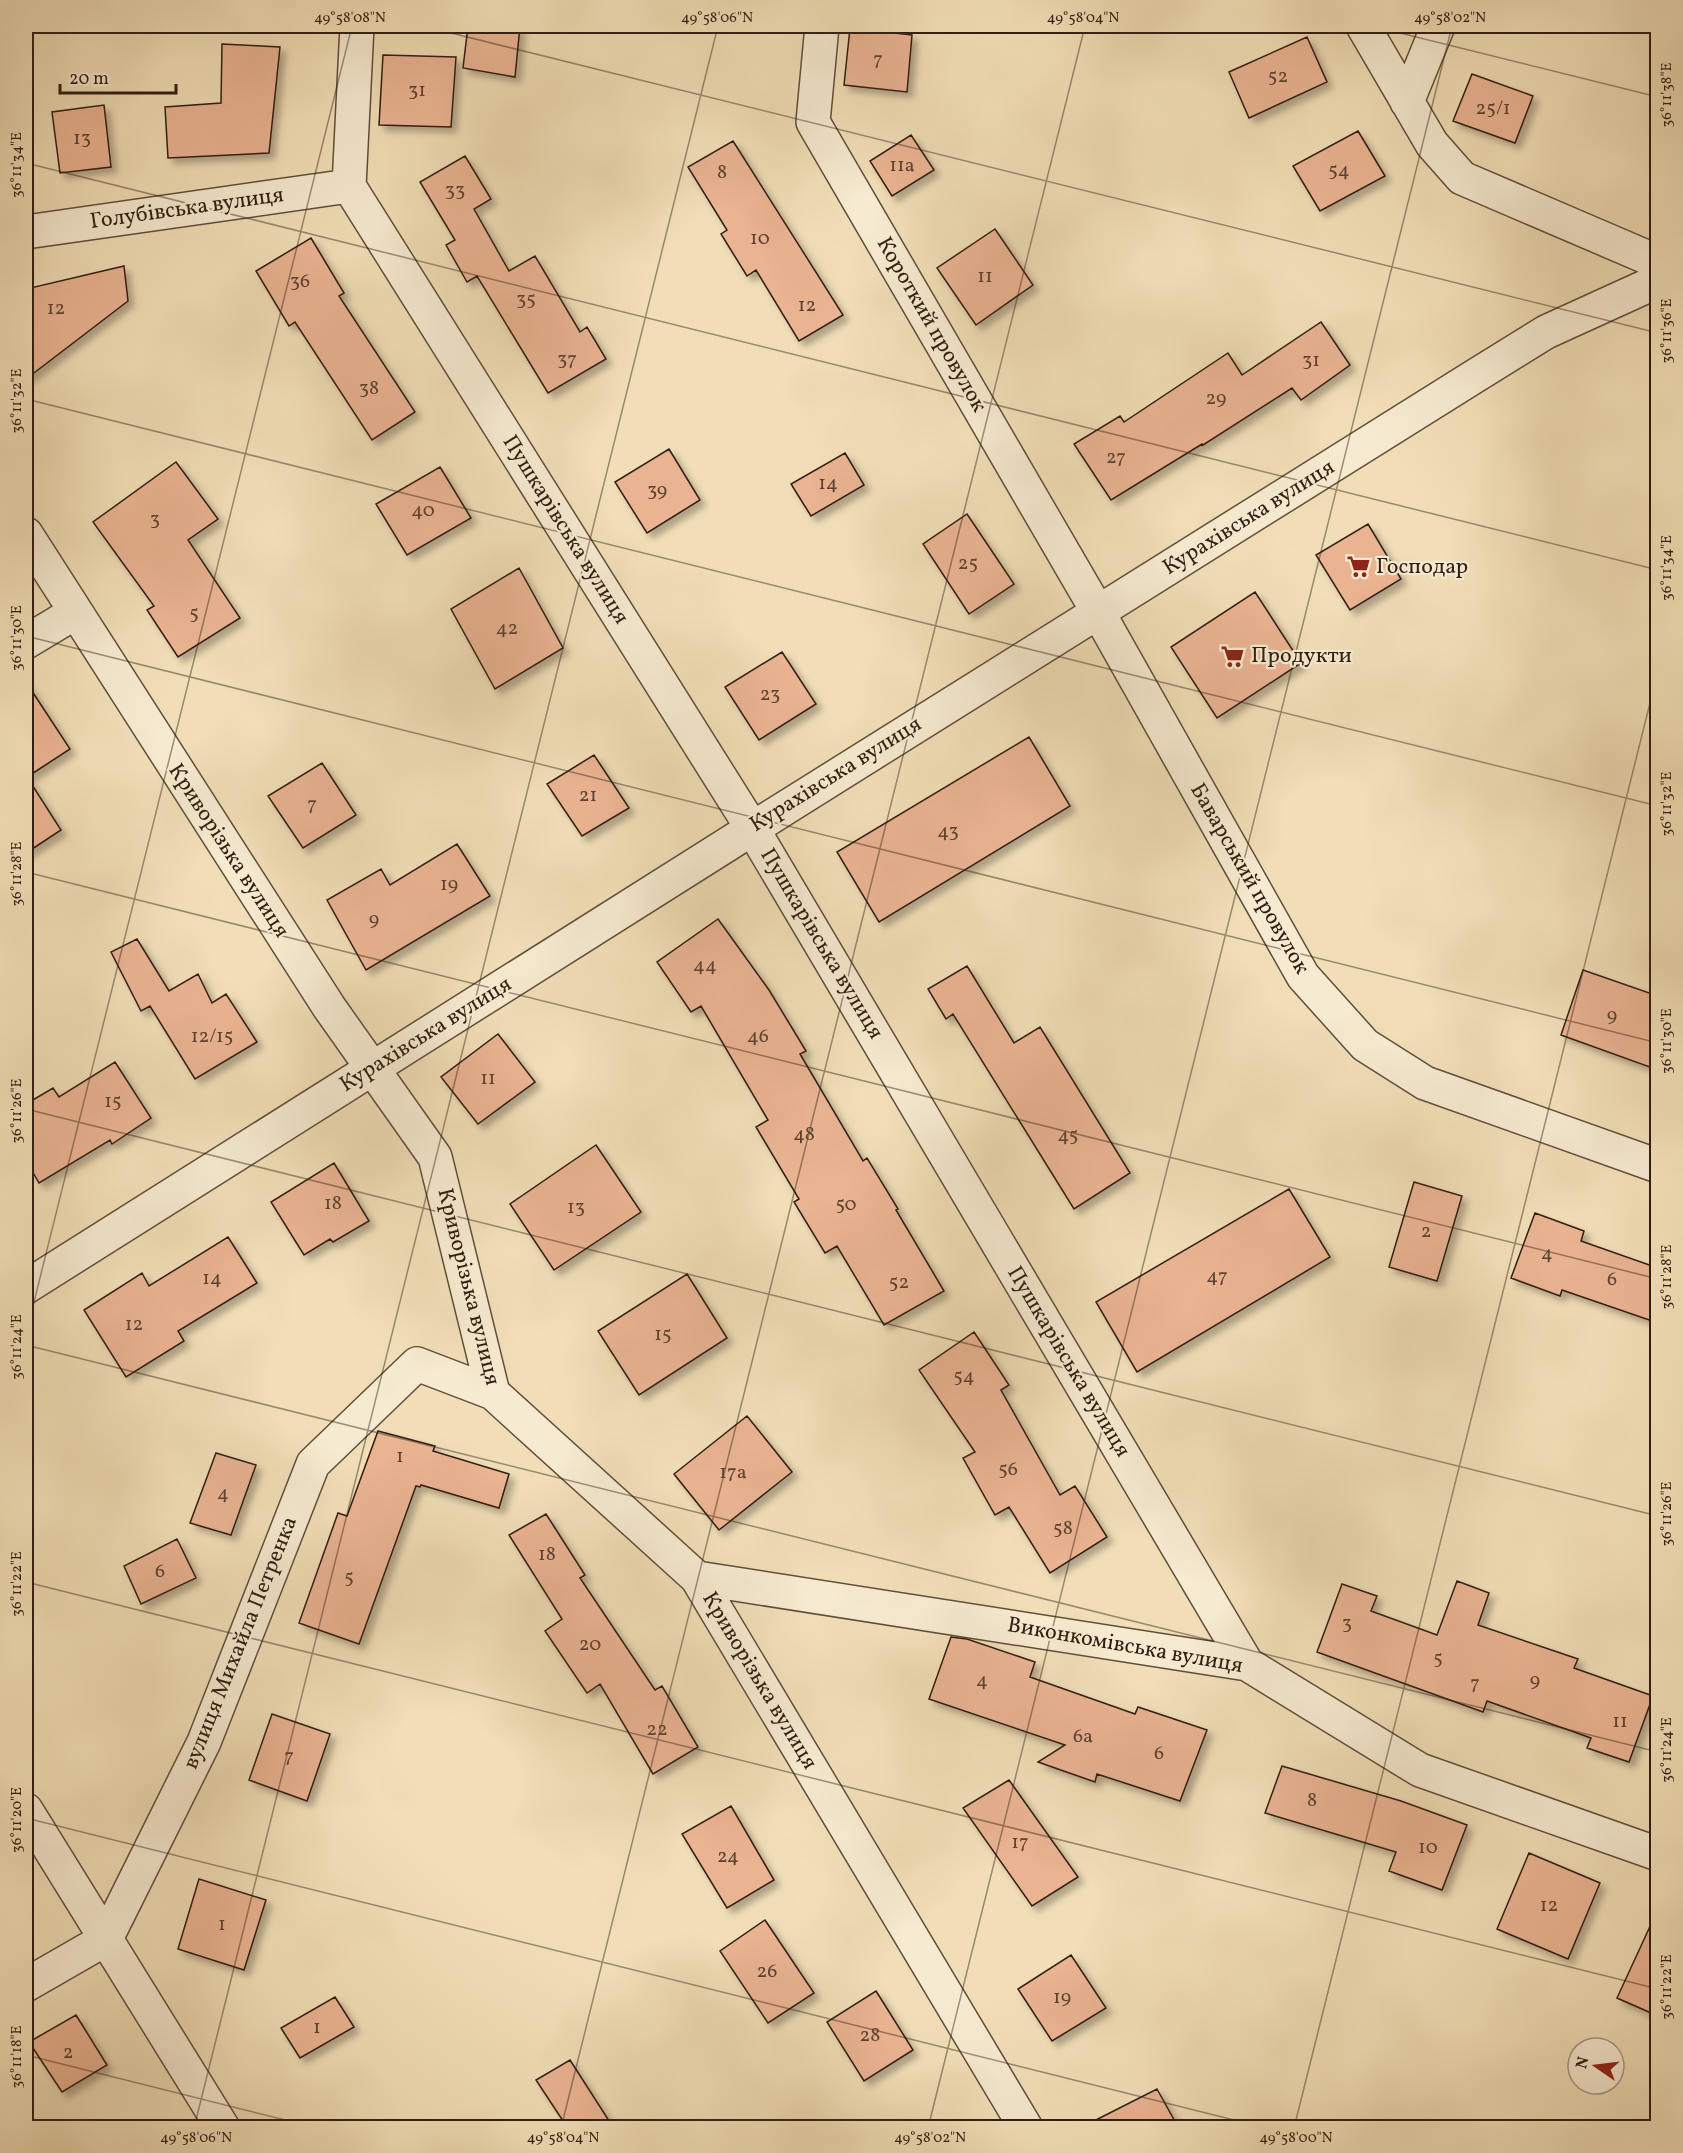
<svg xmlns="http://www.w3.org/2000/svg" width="1683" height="2153" font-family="Vollkorn,serif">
	<defs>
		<filter id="shadow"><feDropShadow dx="5.5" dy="5.5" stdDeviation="3" flood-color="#0004"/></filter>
	</defs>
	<rect width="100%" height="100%" fill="#f1deb7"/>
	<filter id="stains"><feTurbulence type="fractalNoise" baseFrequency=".00333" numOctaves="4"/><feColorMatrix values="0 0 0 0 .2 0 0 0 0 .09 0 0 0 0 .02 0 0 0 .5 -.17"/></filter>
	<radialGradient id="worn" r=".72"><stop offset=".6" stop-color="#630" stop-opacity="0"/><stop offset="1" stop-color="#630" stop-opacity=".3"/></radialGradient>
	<path fill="#eab392" stroke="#301e12" stroke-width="1.5" filter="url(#shadow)" d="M468,26H520L515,77L463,68Z
		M850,28L912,35L907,92L844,85Z
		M1307,37L1327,82L1249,118L1229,72Z
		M222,44L280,47L269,153L168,158L165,107L221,103Z
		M383,55L456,57L451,127L379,125Z
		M1472,74L1533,96L1515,143L1453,121Z
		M104,105L111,167L60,173L52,112Z
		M1358,131L1385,176L1320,211L1293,166Z
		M911,135L934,170L892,196L870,161Z
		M733,141L843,315L799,341L756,270L747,276L721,234L727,230L688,167Z
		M465,156L491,199L474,209L509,271L535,256L580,332L587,327L606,359L548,393L477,276L467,282L446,245L455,240L420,182Z
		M995,229L1033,285L976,325L937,268Z
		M311,238L344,293L339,296L415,412L372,440L295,322L289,326L256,271Z
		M124,266L128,301L26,379V289Z
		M1321,322L1350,365L1301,400L1292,388L1203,445L1202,444L1111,500L1074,444L1120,416L1124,422L1228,353L1242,375Z
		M669,449L700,500L647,533L615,482Z
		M845,453L864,485L811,516L791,484Z
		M176,462L218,519L188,540L240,618L178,657L147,610L154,606L93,522Z
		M440,467L471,518L407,555L376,504Z
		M967,514L1014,584L969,614L923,544Z
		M1368,524L1401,579L1350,610L1316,555Z
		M519,568L563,648L495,689L451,609Z
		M1255,592L1301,663L1217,718L1171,647Z
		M782,652L816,704L759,740L725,687Z
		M26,682L70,749L27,777L61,830L26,853Z
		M1029,737L1070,806L879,922L837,852Z
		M594,755L629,808L582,836L547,784Z
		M322,763L356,815L303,848L268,796Z
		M457,844L490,896L366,970L327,900L381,869L390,885Z
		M718,919L769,990L806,1051L800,1054L863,1161L867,1158L898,1209L896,1210L944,1291L884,1325L837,1246L825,1253L794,1202L799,1199L756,1127L768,1120L701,1006L691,1012L657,962Z
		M137,939L169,991L198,974L212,1003L226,994L257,1042L195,1079L150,1006L141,1011L111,952Z
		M967,966L1014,1043L1040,1027L1130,1173L1074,1209L953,1014L946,1019L928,989Z
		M1583,970L1658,996V1070L1561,1035Z
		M498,1034L535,1082L478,1124L441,1077Z
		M115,1062L151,1118L112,1144L110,1140L39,1183L26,1160V1104L53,1088L59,1097Z
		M596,1145L641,1212L554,1270L510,1204Z
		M334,1163L369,1221L333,1242L330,1239L304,1255L271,1202Z
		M1414,1182L1462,1196L1437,1281L1389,1267Z
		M1289,1189L1330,1257L1137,1372L1096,1302Z
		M1535,1213L1584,1231L1581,1241L1658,1268V1323L1562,1290L1560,1296L1511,1278Z
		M228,1237L257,1283L178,1331L184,1341L126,1377L84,1310L142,1273L149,1286Z
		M687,1274L727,1338L639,1395L598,1331Z
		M974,1332L1009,1385L1001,1390L1060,1495L1075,1486L1107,1537L1050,1573L1009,1507L995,1515L963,1458L975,1452L919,1370Z
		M747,1416L792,1472L719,1530L674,1474Z
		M378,1431L435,1446L433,1451L509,1474L499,1508L421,1485L420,1487L416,1486L359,1644L299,1623L338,1513L347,1516Z
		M216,1453L256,1465L231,1535L190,1523Z
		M546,1514L585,1575L580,1578L655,1690L662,1686L698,1747L653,1774L600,1684L587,1693L545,1631L562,1619L509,1535Z
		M177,1539L196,1578L141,1604L124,1566Z
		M1457,1581L1489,1593L1478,1625L1578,1659L1574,1668L1653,1696L1629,1762L1587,1748L1591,1738L1487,1701L1483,1712L1317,1652L1342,1584L1377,1596L1371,1611L1437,1635Z
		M951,1637L967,1639L1035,1662L1030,1677L1135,1714L1138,1707L1207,1730L1180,1801L1097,1774L1095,1782L1038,1762L1065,1745L929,1699Z
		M272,1714L330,1734L307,1801L249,1780Z
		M1282,1766L1401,1801L1467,1825L1442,1890L1389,1871L1396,1852L1265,1813Z
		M1009,1780L1078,1877L1032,1906L963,1808Z
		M731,1806L774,1880L727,1908L682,1834Z
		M1529,1853L1600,1883L1568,1959L1497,1929Z
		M199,1879L266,1900L244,1970L178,1949Z
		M1658,1909V2016L1617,1998Z
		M765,1920L814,1993L768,2023L720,1951Z
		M1071,1955L1106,2008L1052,2041L1018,1989Z
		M876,1991L913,2050L864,2081L827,2022Z
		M335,1997L354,2027L300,2058L281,2028Z
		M76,2015L107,2065L62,2092L29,2042Z
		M570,2060L613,2127H567L536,2080Z
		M1157,2089L1178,2127H1082Z"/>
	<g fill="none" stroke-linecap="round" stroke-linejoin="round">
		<defs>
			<path id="minor" d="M357,26L349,186L752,828L1247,1664
				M822,26L813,122L1098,612L1303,976L1365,1045L1425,1083L1658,1166
				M1363,26L1432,144L1462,178L1658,262
				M1407,102L1438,26
				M26,232L349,186
				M26,534L329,1007L435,1157L493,1393L697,1578L1026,2128
				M26,642L76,612
				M26,1287C509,984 990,676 1475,376L1546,332L1658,281
				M697,1578L1247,1664L1420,1770L1658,1854
				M26,1810L223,2128
				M26,1985L106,1939L204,1742L313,1464L417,1364L493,1393"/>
		</defs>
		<use href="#minor" stroke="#604e3b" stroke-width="36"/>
		<use href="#minor" stroke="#f6ead0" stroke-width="33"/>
	</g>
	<path fill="none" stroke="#301e12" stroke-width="1.5" stroke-opacity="0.45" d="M423,26L1658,333M1372,26L1658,97M26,163L1658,570M26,399L1658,806M26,636L1658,1043M26,872L1658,1279M26,1109L1658,1516M26,1334L352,26M26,1345L1658,1752M26,1582L1658,1989M26,1818L1266,2128M26,2055L317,2128M194,2128L718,26M561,2128L1085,26M928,2128L1452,26M1294,2128L1658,671"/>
	<defs>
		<symbol id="supermarket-bare" viewBox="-9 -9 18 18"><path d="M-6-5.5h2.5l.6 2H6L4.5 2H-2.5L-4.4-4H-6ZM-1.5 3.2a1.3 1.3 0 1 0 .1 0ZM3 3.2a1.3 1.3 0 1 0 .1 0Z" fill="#8f2418" stroke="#f6ead0" stroke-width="2.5" paint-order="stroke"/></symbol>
	</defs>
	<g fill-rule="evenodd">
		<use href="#supermarket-bare" x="1342" y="550" width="33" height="33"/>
		<use href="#supermarket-bare" x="1216" y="640" width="33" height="33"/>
	</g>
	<g text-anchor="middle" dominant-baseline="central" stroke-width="4.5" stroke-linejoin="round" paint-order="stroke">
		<g font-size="20" fill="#5e4332">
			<text x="878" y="60">7</text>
			<text x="1278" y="77">52</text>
			<text x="417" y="91">31</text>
			<text x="1493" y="109">25/1</text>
			<text x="82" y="139">13</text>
			<text x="902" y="166">11а</text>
			<text x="1339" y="171">54</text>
			<text x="722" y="173">8</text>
			<text x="455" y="191">33</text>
			<text x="760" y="239">10</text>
			<text x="985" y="277">11</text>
			<text x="300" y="282">36</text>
			<text x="526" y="300">35</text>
			<text x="807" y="306">12</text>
			<text x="56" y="309">12</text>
			<text x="567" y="360">37</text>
			<text x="1311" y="361">31</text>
			<text x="369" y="389">38</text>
			<text x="1216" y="399">29</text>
			<text x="1116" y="458">27</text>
			<text x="828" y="484">14</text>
			<text x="657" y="491">39</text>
			<text x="423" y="511">40</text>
			<text x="155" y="520">3</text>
			<text x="968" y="564">25</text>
			<text x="194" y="614">5</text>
			<text x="507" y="629">42</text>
			<text x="770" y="695">23</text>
			<text x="588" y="796">21</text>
			<text x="312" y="805">7</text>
			<text x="948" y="832">43</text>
			<text x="449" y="885">19</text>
			<text x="374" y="920">9</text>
			<text x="705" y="966">44</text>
			<text x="1612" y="1016">9</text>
			<text x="212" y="1037">12/15</text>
			<text x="758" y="1037">46</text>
			<text x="488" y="1079">11</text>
			<text x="113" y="1102">15</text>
			<text x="804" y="1135">48</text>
			<text x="1068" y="1136">45</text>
			<text x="333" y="1204">18</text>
			<text x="846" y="1205">50</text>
			<text x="576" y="1208">13</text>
			<text x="1426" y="1232">2</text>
			<text x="1547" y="1254">4</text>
			<text x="1217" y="1277">47</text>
			<text x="212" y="1279">14</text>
			<text x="1612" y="1280">6</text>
			<text x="899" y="1283">52</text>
			<text x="134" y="1325">12</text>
			<text x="663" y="1335">15</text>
			<text x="964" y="1377">54</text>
			<text x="400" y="1457">1</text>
			<text x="1008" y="1470">56</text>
			<text x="733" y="1473">17а</text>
			<text x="223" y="1494">4</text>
			<text x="1063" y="1529">58</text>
			<text x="547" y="1555">18</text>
			<text x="160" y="1572">6</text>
			<text x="349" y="1578">5</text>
			<text x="1347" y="1624">3</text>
			<text x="590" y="1645">20</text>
			<text x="1438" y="1659">5</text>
			<text x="982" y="1681">4</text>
			<text x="1535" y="1681">9</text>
			<text x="1475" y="1684">7</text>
			<text x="1620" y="1722">11</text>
			<text x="657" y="1730">22</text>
			<text x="1083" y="1737">6а</text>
			<text x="1159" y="1754">6</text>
			<text x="289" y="1757">7</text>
			<text x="1312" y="1801">8</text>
			<text x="1020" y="1843">17</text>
			<text x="1428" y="1848">10</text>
			<text x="728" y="1857">24</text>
			<text x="1549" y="1906">12</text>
			<text x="222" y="1925">1</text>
			<text x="767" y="1972">26</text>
			<text x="1062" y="1998">19</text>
			<text x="317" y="2028">1</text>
			<text x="870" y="2036">28</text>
			<text x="68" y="2053">2</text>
		</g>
		<g font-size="22" fill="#301e12" stroke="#f6ead0">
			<text transform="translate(187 209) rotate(-8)">Голубівська вулиця</text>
			<text transform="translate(931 325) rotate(60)">Короткий провулок</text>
			<text transform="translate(1249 518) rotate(-32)">Курахівська вулиця</text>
			<text transform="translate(565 530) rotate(58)">Пушкарівська вулиця</text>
			<text transform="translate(836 775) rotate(-32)">Курахівська вулиця</text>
			<text transform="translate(228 851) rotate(57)">Криворізька вулиця</text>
			<text transform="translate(1249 879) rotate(60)">Баварський провулок</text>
			<text transform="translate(821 944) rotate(59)">Пушкарівська вулиця</text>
			<text transform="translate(426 1035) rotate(-32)">Курахівська вулиця</text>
			<text transform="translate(468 1287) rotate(76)">Криворізька вулиця</text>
			<text transform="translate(1068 1362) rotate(59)">Пушкарівська вулиця</text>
			<text transform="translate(241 1643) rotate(-68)">вулиця Михайла Петренка</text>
			<text transform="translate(1125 1646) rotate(10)">Виконкомівська вулиця</text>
			<text transform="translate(759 1681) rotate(59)">Криворізька вулиця</text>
		</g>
		<g font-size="22" fill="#301e12" stroke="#f6ead0" text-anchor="start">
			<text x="1376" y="567">Господар</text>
			<text x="1251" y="656">Продукти</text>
		</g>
	</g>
	<rect width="1683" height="2153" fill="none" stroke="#f1deb7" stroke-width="66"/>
	<g transform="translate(1596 2066) rotate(284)"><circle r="28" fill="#f6ead0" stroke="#a79884" stroke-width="1.5"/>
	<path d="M0-4.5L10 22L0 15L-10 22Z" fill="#8f2418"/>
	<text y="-9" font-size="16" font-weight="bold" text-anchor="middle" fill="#301e12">N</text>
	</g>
	<path d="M60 84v9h116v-9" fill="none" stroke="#301e12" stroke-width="3"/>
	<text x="69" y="84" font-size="18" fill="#301e12" stroke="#f6ead0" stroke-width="4.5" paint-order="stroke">20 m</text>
	<rect x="33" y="33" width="1617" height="2087" fill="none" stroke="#301e12" stroke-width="2"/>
	<g font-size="15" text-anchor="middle" fill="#301e12">
		<text x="350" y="22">49°58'08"N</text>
		<text x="717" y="22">49°58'06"N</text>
		<text x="1083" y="22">49°58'04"N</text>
		<text x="1450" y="22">49°58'02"N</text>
		<text transform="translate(1666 95) rotate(-90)" y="5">36°11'38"E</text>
		<text transform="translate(16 165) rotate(-90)" y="5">36°11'34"E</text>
		<text transform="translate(1666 331) rotate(-90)" y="5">36°11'36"E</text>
		<text transform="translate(16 401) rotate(-90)" y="5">36°11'32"E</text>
		<text transform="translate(1666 568) rotate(-90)" y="5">36°11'34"E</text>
		<text transform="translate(16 638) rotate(-90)" y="5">36°11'30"E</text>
		<text transform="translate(1666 804) rotate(-90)" y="5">36°11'32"E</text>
		<text transform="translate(16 874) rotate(-90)" y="5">36°11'28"E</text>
		<text transform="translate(1666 1041) rotate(-90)" y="5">36°11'30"E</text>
		<text transform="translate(16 1111) rotate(-90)" y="5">36°11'26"E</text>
		<text transform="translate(1666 1277) rotate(-90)" y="5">36°11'28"E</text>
		<text transform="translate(16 1347) rotate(-90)" y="5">36°11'24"E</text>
		<text transform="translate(1666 1514) rotate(-90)" y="5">36°11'26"E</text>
		<text transform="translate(16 1584) rotate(-90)" y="5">36°11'22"E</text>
		<text transform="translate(1666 1750) rotate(-90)" y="5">36°11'24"E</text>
		<text transform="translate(16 1820) rotate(-90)" y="5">36°11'20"E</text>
		<text transform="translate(1666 1987) rotate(-90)" y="5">36°11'22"E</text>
		<text transform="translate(16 2057) rotate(-90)" y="5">36°11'18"E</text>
		<text x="196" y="2142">49°58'06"N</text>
		<text x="563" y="2142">49°58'04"N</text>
		<text x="930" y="2142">49°58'02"N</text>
		<text x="1296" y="2142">49°58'00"N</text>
	</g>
	<rect width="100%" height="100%" filter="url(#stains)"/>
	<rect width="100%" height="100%" fill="url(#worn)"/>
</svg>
